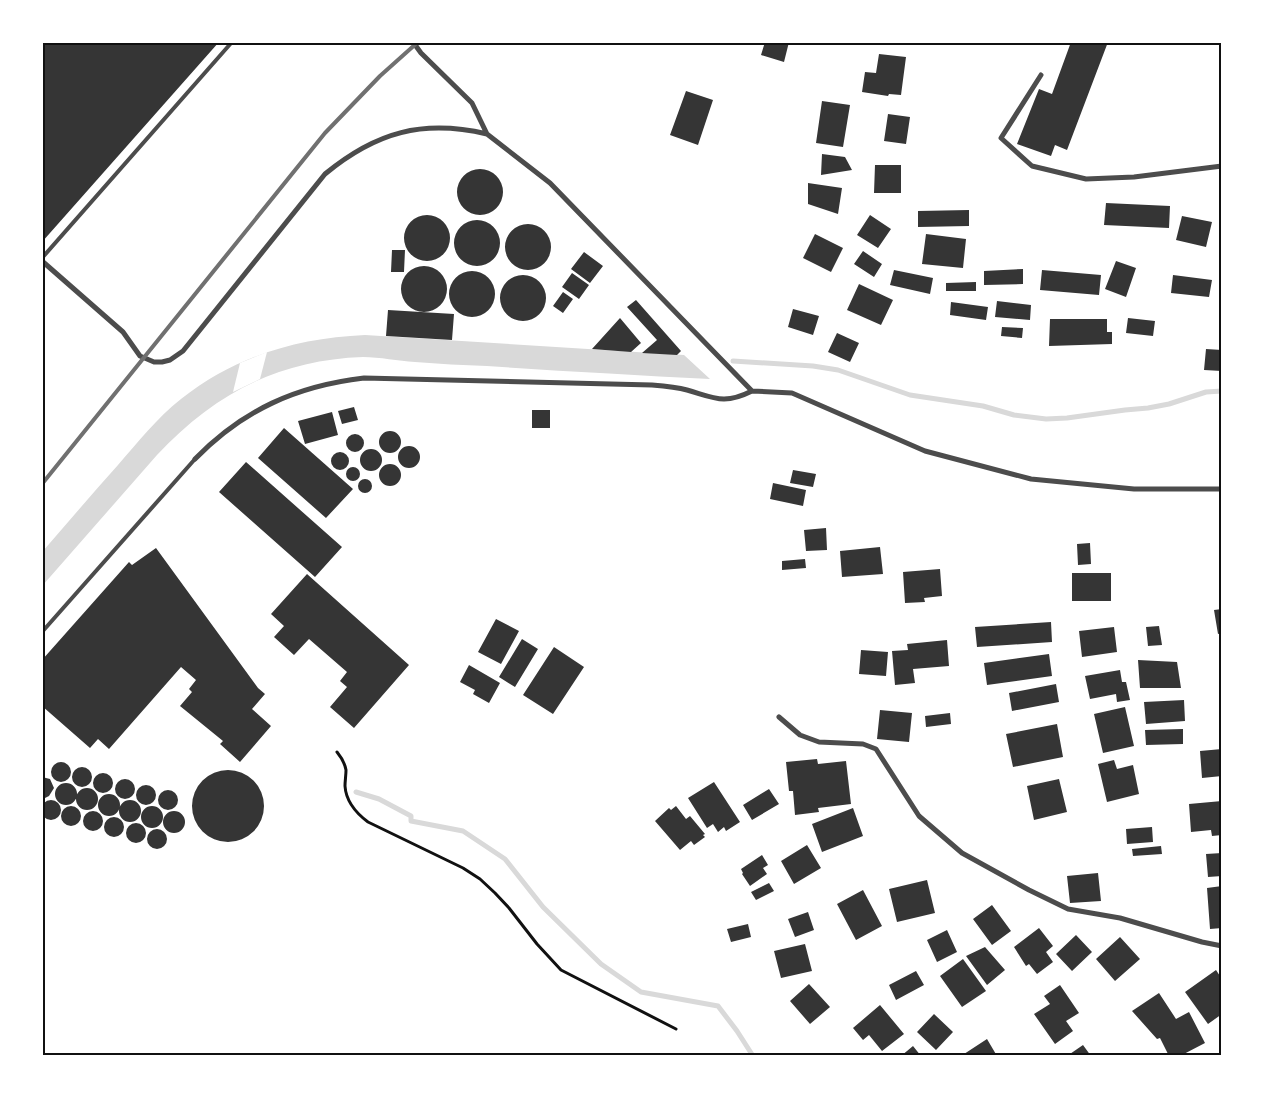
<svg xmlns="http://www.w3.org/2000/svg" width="1264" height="1098" font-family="'Space Grotesk',sans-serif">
	<rect width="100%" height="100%" fill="#fff"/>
	<path fill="#d9d9d9" d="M365,335L684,355L710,379C636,375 561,371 487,366C463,365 439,364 415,362C398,361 380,357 363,357C278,360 214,394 157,455L43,585V551C68,522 93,493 118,465C138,442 157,418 181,399C236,356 297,338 365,335Z"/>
	<path fill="#fff" d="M267,352L260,379L233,392L240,363Z"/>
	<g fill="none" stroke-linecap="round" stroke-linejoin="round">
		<path stroke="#d9d9d9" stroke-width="5" d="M733,361L813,366L838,370L910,395L983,406L1014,415L1046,419L1067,418L1125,410L1148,408L1169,404L1206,392L1222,391
			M356,792L379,799L411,816V821L463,831L505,859L543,907L601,964L641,992L718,1006L737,1031L753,1056"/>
	</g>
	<path fill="#353535" d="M42,42H219L42,242Z
		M765,42H789L784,62L761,55Z
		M1071,42H1108L1067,150L1055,145L1051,156L1017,144L1039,89L1052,94Z
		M879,54L906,57L901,95L889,94L888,96L862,92L865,72L876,73Z
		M686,91L713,100L698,145L670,135Z
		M822,101L850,105L843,147L816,143Z
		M888,114L910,117L906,144L884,141Z
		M822,154L845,157L852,170L821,175Z
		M875,165H901V193H874Z
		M457 192a23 23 0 1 1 46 0a23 23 0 1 1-46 0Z
		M808,183L842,188L838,214L808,204Z
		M1106,203L1170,206L1169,228L1104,225Z
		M969,210V226L918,227V211Z
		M870,215L891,229L878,248L857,235Z
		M404 238a23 23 0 1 1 46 0a23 23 0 1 1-46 0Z
		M1182,216L1212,222L1206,247L1176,240Z
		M454 243a23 23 0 1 1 46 0a23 23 0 1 1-46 0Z
		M505 247a23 23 0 1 1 46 0a23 23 0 1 1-46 0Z
		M815,234L843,248L831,272L803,258Z
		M926,234L966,239L963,268L922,264Z
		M392,250H405L404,272H391Z
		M863,251L882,264L874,277L854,264Z
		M584,252L603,266L590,283L571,269Z
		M1116,261L1136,268L1126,297L1105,289Z
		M401 289a23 23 0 1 1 46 0a23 23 0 1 1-46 0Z
		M1023,269V284L984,285V271Z
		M894,270L933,278L930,294L890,285Z
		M1042,270L1101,275L1099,295L1040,290Z
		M449 294a23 23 0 1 1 46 0a23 23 0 1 1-46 0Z
		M572,273L589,285L579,299L562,287Z
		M1173,275L1212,280L1209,297L1171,293Z
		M500 298a23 23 0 1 1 46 0a23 23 0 1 1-46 0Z
		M976,282V291H946V283Z
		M859,284L893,300L881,325L847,310Z
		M563,292L573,299L563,313L553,306Z
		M636,300L681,351L677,355L642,353L657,340L627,307Z
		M997,301L1031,305L1030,320L995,317Z
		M951,302L988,307L986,320L950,315Z
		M793,309L819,316L813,335L788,327Z
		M388,310L454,314L452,340L386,336Z
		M620,318L641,343L631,352L592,349Z
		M1128,318L1155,321L1153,336L1126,333Z
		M1050,319H1107V332H1112V344L1049,346Z
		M1002,327L1023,328L1022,338L1001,336Z
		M837,333L859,343L850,362L828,352Z
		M1206,349L1222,350V371L1204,370Z
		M354,407L358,420L342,424L338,411Z
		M532,410H550V428H532Z
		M332,412L338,435L305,444L298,421Z
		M284,428L353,489L326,518L258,458Z
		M379 442a11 11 0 1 1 22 0a11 11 0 1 1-22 0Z
		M346 443a9 9 0 1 1 18 0a9 9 0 1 1-18 0Z
		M398 457a11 11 0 1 1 22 0a11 11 0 1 1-22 0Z
		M360 460a11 11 0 1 1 22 0a11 11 0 1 1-22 0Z
		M331 461a9 9 0 1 1 18 0a9 9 0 1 1-18 0Z
		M246,462L342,547L315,577L219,492Z
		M379 475a11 11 0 1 1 22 0a11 11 0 1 1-22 0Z
		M346 474a7 7 0 1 1 14 0a7 7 0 1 1-14 0Z
		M793,470L816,474L813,487L790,483Z
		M358 486a7 7 0 1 1 14 0a7 7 0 1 1-14 0Z
		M773,483L806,490L803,506L770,499Z
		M826,528L827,550L806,551L804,530Z
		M1090,543L1091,564L1078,565L1077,544Z
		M880,547L883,574L842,577L840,551Z
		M156,548L258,688L265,694L252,709L271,726L240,762L220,744L223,741L180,706L192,692L189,689L196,680L181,667L109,749L98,739L90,748L42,706V660L129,562L132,565Z
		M805,559L806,568L782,570V561Z
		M940,569L942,596L924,598L925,602L905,603L903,572Z
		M1072,573H1111V601H1072Z
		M307,574L409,665L354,728L330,707L347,687L340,681L347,672L309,639L294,655L274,637L284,626L271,614Z
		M1222,609V633L1218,634L1214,610Z
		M496,619L519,631L501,664L478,652Z
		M1051,622L1052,642L977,647L975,627Z
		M1159,626L1162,645L1148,646L1146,627Z
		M1114,627L1117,652L1082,657L1079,631Z
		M522,639L538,649L515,687L499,677Z
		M947,640L949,666L913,669L915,683L895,685L892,651L908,650L907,644Z
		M554,647L584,667L553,714L523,695Z
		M861,650L888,652L886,676L859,674Z
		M1049,654L1052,676L987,685L984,663Z
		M1138,660L1177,662L1181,688H1140Z
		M469,665L500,683L489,703L473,694L475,690L460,682Z
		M1120,670L1122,682H1126L1130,700L1117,702L1116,694L1090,699L1085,676Z
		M1056,684L1059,702L1012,711L1009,693Z
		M1184,700L1185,721L1146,724L1144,702Z
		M1125,707L1134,746L1103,753L1094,714Z
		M880,710L912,713L909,742L877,739Z
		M950,713L951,724L926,727L925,716Z
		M1057,724L1063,757L1013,767L1006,734Z
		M1183,729V744L1146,745L1145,730Z
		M1222,749V776L1202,778L1200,751Z
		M817,759L818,764L846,761L851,804L818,808L819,812L795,815L793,791H789L786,762Z
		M1114,760L1117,769L1133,765L1139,794L1107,802L1098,764Z
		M51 772a10 10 0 1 1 20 0a10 10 0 1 1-20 0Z
		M72 777a10 10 0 1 1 20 0a10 10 0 1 1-20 0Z
		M192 806a36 36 0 1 1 72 0a36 36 0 1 1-72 0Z
		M93 783a10 10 0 1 1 20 0a10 10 0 1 1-20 0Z
		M42,777L50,779L54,788L49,796L45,798H42Z
		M1059,779L1067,812L1034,820L1027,786Z
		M115 789a10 10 0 1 1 20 0a10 10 0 1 1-20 0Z
		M714,782L740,822L726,831L724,827L718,832L713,824L707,828L688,798Z
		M55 794a11 11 0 1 1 22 0a11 11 0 1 1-22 0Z
		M136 795a10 10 0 1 1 20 0a10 10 0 1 1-20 0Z
		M76 799a11 11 0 1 1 22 0a11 11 0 1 1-22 0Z
		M769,789L779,804L752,820L743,805Z
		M158 800a10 10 0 1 1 20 0a10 10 0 1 1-20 0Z
		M98 805a11 11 0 1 1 22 0a11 11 0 1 1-22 0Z
		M41 810a10 10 0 1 1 20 0a10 10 0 1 1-20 0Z
		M119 811a11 11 0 1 1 22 0a11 11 0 1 1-22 0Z
		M1222,801V835L1212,836L1211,830L1191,832L1189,804Z
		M61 816a10 10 0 1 1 20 0a10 10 0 1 1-20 0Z
		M676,806L686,819L690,816L705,834L703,835L705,837L694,845L691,841L680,850L655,821L669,808L671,810Z
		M141 817a11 11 0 1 1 22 0a11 11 0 1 1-22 0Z
		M853,808L863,836L822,852L812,824Z
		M83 821a10 10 0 1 1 20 0a10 10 0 1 1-20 0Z
		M163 822a11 11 0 1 1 22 0a11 11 0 1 1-22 0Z
		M104 827a10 10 0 1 1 20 0a10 10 0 1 1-20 0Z
		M126 833a10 10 0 1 1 20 0a10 10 0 1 1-20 0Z
		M1152,827L1153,842L1127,844L1126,829Z
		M147 839a10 10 0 1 1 20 0a10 10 0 1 1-20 0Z
		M807,845L821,868L794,884L781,861Z
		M1161,846L1162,854L1133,856L1132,849Z
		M1222,853V876L1208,877L1206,854Z
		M762,855L768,865L763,868L767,874L750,886L742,874L743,873L741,869Z
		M1098,873L1101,901L1070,903L1067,876Z
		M927,880L935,913L897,922L889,889Z
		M769,883L774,891L756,900L751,892Z
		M1222,886V928L1210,929L1207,888Z
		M863,890L882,926L856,940L837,904Z
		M992,905L1011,931L992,945L973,919Z
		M808,912L814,930L795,937L788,919Z
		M748,924L751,937L731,942L727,929Z
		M1039,928L1053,946L1046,952L1053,962L1037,974L1029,964L1026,966L1014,947Z
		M947,930L957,952L937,962L927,940Z
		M1076,935L1092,952L1072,971L1056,954Z
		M1120,937L1140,959L1115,981L1096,959Z
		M805,944L812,971L781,978L774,951Z
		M985,947L1005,970L987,985L966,956Z
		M963,959L986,991L962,1007L940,976Z
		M1216,970L1222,979V1014L1208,1024L1185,992Z
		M916,971L924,985L896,1000L889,985Z
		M809,984L830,1007L810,1024L790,1001Z
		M1060,985L1079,1013L1066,1021L1073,1031L1055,1044L1034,1014L1050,1004L1044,996Z
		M1159,993L1176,1019L1189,1012L1205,1043L1180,1056H1169L1160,1038L1157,1039L1132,1011Z
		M880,1005L904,1034L882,1051L869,1035L863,1040L853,1028Z
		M934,1014L953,1032L936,1050L917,1032Z
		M987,1039L997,1056H961Z
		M1083,1045L1091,1056H1067Z
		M913,1046L921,1056H901Z"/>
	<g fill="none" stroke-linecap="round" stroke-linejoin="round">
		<path stroke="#111" stroke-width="3" d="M337,752C341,757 345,764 346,770C346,775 345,781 345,786C346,802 356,813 368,822L463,868L480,879L495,893L509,908L537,944L561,970L676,1029"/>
		<path stroke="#4c4c4c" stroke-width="4" d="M42,258L232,42
			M42,632L195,459"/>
		<path stroke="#4c4c4c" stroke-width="5" d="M1041,75L1001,138L1032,166L1086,179L1134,177L1222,166
			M487,134L550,183L752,391L792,393L925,451L1031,479L1134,489H1222
			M42,261L123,332L140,356L154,362H162L170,360L183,351L325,174C376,132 423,119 487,134L472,103L421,53L413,42
			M195,459C243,410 296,386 364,378L652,385C664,386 676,387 687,390C715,398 724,405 752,391
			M779,717L800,735L819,742L863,744L876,749L919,816L962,853L1029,890L1068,909L1120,918L1202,942L1222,946"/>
		<path stroke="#707070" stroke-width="4" d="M42,484L325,133L380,76L418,42"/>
	</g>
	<rect width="1264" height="1098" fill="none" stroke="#ffffff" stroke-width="88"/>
	<rect x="44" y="44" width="1176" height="1010" fill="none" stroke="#111" stroke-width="2"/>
</svg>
